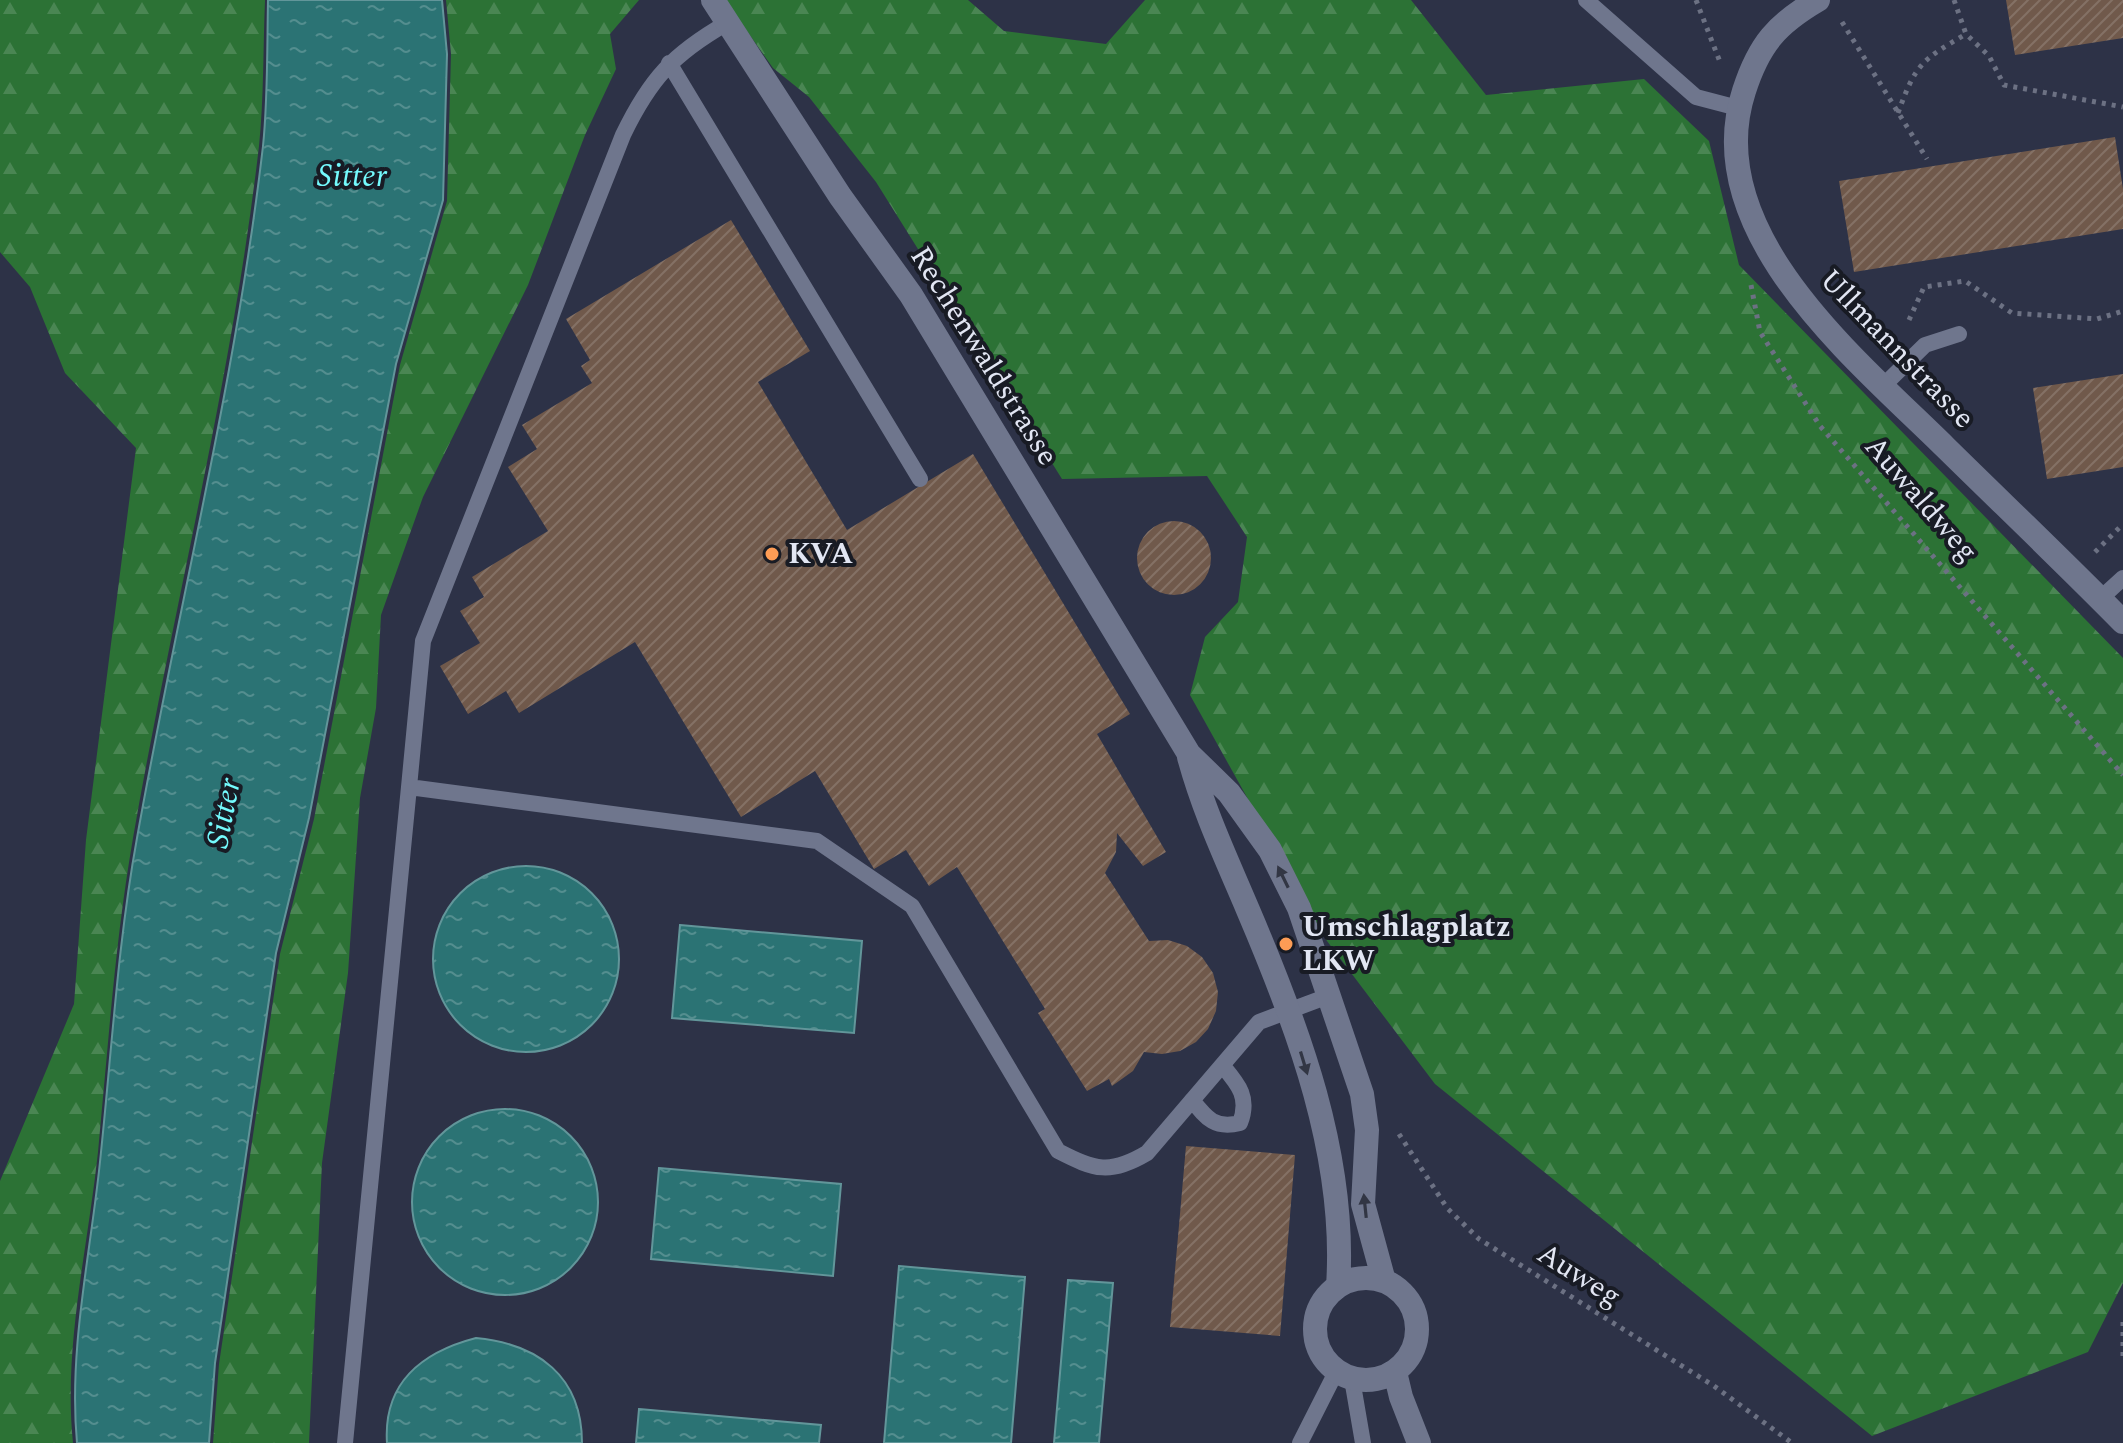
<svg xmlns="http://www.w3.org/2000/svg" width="2123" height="1443" font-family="Spectral,serif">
	<defs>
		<pattern id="forest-firs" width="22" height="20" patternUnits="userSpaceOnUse" patternTransform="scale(2)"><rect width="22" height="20" fill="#2c7235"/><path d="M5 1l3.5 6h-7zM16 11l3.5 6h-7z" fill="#4a8653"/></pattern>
		<pattern id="water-ripples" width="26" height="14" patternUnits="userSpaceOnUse" patternTransform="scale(2)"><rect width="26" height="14" fill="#2b7374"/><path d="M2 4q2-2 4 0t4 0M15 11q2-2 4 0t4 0" fill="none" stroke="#548e8f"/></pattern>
		<pattern id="building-hatch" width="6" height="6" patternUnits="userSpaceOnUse" patternTransform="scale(2)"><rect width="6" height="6" fill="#70594b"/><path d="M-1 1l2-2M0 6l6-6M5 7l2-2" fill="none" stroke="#847165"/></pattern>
	</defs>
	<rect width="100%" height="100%" fill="#2d3247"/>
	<path fill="url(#forest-firs)" d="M0,0H265C263,48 264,98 259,146C232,380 173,607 133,838C115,942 108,1047 98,1152C88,1248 63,1346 73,1443H0V1181L74,1004L86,840L136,448L65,373L30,287L0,252Z
		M446,0H639L610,34L616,69L585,135L528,285L423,497L381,615L376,708L360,798L348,973L322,1163L309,1443H213L219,1364L280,954L314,819L400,365L447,201L451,54Z
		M725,0H968L1004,31L1106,44L1145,0H1411L1486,95L1644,79L1709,141L1739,265L2123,658V1283L2088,1352L1872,1436L1435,1084L1327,941L1190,695L1205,637L1238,602L1247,537L1207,476L1062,479L876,182L809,97L773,68Z"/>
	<path fill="url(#water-ripples)" stroke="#62969a" stroke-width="2" d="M268,0H442L447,54L443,200L396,364L309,818L276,953L215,1363L209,1443H77C68,1346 92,1248 101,1152C112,1047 118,942 137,838C178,607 236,380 263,146C268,98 267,48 268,0Z
		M433 959a93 93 0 1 1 186 0a93 93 0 1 1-186 0Z
		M680,925L862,941L854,1033L672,1018Z
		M412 1202a93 93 0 1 1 186 0a93 93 0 1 1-186 0Z
		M659,1168L841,1184L833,1276L651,1259Z
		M899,1266L1025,1277L1011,1443H884Z
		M1068,1280L1113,1283L1099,1443H1054Z
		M476,1338C538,1344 582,1376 582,1443H387C383,1383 422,1352 476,1338Z
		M639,1409L821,1425L819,1443H636Z"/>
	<path fill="url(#building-hatch)" d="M2006,0H2123V38L2015,55Z
		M2115,137L2123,189V229L1854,272L1839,181Z
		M731,220L810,351L758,382L847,530L973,454L1130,714L1097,734L1166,852L1143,866L1117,833L1116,852L1105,873L1149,941L1168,940L1187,946L1202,957L1213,973L1218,992L1216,1011L1208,1029L1196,1042L1180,1051L1162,1054L1144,1052L1133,1071L1112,1086L1109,1079L1087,1091L1038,1013L1045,1009L957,867L929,886L906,850L874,869L815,771L741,817L635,642L519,713L506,691L468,714L440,666L480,643L460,611L484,597L472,577L548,531L508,467L537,449L522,425L592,383L581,366L590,360L566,319Z
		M2123,374V467L2047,479L2033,388Z
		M1137 558a37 37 0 1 1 74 0a37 37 0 1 1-74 0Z
		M1186,1146L1295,1155L1280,1336L1170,1327Z"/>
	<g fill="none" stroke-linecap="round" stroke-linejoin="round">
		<path stroke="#6c7183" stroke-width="5" stroke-dasharray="4 6" stroke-linecap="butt" d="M1696,0L1720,62
			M1954,0L1966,34L1989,56L2004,85L2123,107
			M1842,22L1927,159
			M1898,113C1916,63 1922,60 1966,34
			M1751,285L1760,332L1820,426L2123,775
			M1909,320L1924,287L1965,281L2012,313L2097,319L2123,311
			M2095,552L2123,524
			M1399,1134L1447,1208L1479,1239L1714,1386L1792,1443
			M2123,1322V1362"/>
		<path stroke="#6f768d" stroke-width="16" d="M1586,0L1696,97L1738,108
			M669,63L920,479
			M1883,386L1925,345L1959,334
			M2100,599L2123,578
			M409,787L423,641L623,135C650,79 673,54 727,23
			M1192,1100C1207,1119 1215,1129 1240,1123C1250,1097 1238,1084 1222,1065
			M1352,1379L1363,1443
			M345,1443L409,787L817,841L912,906L1058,1151C1095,1170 1110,1175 1147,1153L1259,1022L1331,995
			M1300,1443L1336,1372"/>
		<path stroke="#6f768d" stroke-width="24" d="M713,0L840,196L911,295L1189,754L1229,793L1270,850L1299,908L1362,1094L1367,1130L1363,1204L1384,1281
			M1818,0C1777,24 1759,44 1744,91C1698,232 1857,360 1945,447C2004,505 2065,563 2123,622
			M1189,757C1204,812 1226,858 1248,910C1298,1027 1347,1157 1338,1286
			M1315 1329a51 51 0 1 1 102 0a51 51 0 1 1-102 0Z
			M1395,1372L1401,1397L1419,1443"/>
	</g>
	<defs><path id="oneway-solid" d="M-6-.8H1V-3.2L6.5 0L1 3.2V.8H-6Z" transform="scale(2)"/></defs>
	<g fill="#323644">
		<use href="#oneway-solid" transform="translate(1283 877) rotate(-116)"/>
		<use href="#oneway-solid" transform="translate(1304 1063) rotate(73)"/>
		<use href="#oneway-solid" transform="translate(1365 1206) rotate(-96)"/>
	</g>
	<g fill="#fd9c55" stroke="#181b24" stroke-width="3">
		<circle cx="772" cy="554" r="8"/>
		<circle cx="1286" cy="944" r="8"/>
	</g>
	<g text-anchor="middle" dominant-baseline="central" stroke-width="8" stroke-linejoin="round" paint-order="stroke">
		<g font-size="30" fill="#e2e6f3" stroke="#181b24">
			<text transform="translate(1897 349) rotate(46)">Ullmannstrasse</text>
			<text transform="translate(984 356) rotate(58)">Rechenwaldstrasse</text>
			<text transform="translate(1921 499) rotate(49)">Auwaldweg</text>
			<text transform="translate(1579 1275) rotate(32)">Auweg</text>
		</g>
		<g font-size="30" font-weight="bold" fill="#e2e6f3" stroke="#181b24" text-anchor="start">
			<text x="788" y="554">KVA</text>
			<text x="1302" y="927">Umschlagplatz<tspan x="1302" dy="34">LKW</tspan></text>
		</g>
		<g font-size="32" font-style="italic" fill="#74fafd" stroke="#181b24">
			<text x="352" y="176">Sitter</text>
			<text transform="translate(224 813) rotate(-79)">Sitter</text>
		</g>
	</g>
</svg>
